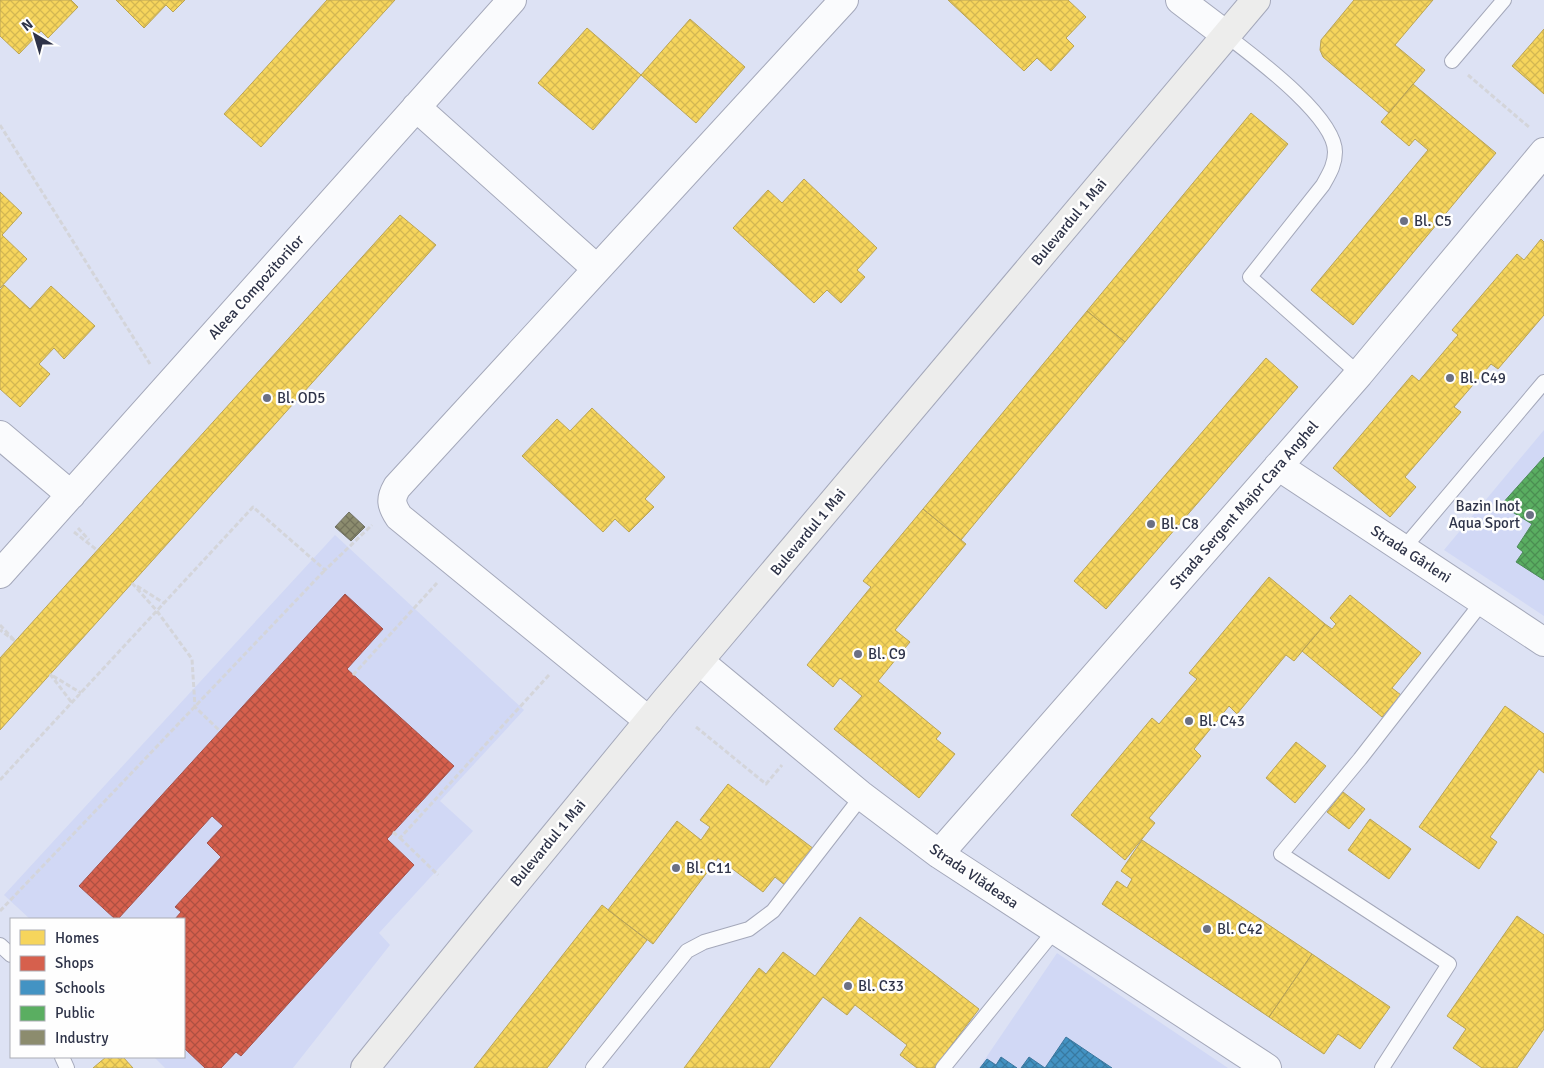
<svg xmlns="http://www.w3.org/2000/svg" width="1544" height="1068" font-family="Signika,sans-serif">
	<defs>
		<pattern id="homes-cross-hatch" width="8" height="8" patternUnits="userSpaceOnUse" patternTransform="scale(1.25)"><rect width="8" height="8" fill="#f6d55c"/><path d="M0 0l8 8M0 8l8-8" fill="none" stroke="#d3b752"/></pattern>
		<pattern id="shops-cross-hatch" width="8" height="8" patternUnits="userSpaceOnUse" patternTransform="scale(1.25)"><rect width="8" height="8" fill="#d6604d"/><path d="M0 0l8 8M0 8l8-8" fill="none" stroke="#ae5042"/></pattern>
		<pattern id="schools-cross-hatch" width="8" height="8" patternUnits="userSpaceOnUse" patternTransform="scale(1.25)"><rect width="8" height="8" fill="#4393c3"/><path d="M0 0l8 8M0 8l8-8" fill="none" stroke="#3879a0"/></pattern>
		<pattern id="public-cross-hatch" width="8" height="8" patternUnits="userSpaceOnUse" patternTransform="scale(1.25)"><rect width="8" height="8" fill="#5aae61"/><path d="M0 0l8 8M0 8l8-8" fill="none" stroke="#4b8e52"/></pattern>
		<pattern id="industry-cross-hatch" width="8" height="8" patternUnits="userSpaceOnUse" patternTransform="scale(1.25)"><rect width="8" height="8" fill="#8c8c6e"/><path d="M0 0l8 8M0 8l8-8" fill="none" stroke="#73735c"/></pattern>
	</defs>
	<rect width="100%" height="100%" fill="#dde2f4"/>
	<path fill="#d1d8f5" d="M1544,430V616L1444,550Z
		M335,535L524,710L440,801L473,831L379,933L390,945L293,1068H165L154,1057H184V919H30L4,895Z
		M1057,953L1228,1068H979Z"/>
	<path fill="url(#homes-cross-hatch)" stroke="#baa456" d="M0,0H71L78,7L48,38L41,31L19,54L0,36Z
		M116,0H185L173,12L166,5L144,28Z
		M327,0H395L261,147L224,114Z
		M948,0H1068L1086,17L1066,38L1074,46L1051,71L1037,58L1024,71Z
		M1354,0H1433L1395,45L1425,70L1389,113L1323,57L1320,50L1321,40Z
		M690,19L745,67L696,123L641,75Z
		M587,28L641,75L593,130L538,83Z
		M1544,29V94L1512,66Z
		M1413,84L1496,153L1353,325L1311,290L1428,150L1415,139L1409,146L1381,122Z
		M1251,113L1288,144L1125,342L1087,311Z
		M804,179L877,248L857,270L865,277L841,303L827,290L814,303L733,228L768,190L782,203Z
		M0,192L22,213L2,235L27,259L0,288Z
		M400,215L436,245L0,730V658Z
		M1541,239L1544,242V315L1498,369L1491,364L1454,407L1461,412L1405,477L1416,487L1390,517L1333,468L1412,375L1419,381L1458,335L1452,330L1517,254L1524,260Z
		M4,285L30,309L51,286L95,326L64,359L54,348L39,364L50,374L20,407L0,389V290Z
		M1087,311L1125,342L961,540L923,509Z
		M1266,358L1298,387L1106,609L1074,581Z
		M592,408L665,477L645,499L654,507L629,532L615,519L603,532L522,456L557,419L570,431Z
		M923,509L966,544L895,630L910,642L878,681L941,733L936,739L955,754L919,798L834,729L862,696L840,678L833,687L807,665L871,587L863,581Z
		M1269,577L1325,624L1294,661L1286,655L1237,714L1229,706L1194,749L1201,756L1149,818L1155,823L1125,860L1071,815L1152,718L1159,724L1197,679L1189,673Z
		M1350,595L1421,653L1392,688L1401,695L1382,717L1302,651L1325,624L1332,629L1336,624L1330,618Z
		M1505,706L1544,734V773L1539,769L1490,837L1497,842L1479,869L1419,827Z
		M1296,742L1326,766L1295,803L1266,778Z
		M728,784L814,849L786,886L775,877L763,892L718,858L653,944L608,910L677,821L701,840L710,827L700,820Z
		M1343,792L1365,809L1349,829L1327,812Z
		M1370,819L1411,849L1389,879L1348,850Z
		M1142,840L1312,954L1269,1017L1102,904L1117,881L1127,888L1132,879L1121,871Z
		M602,905L647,940L547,1068H474Z
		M1517,916L1544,935V1029L1517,1068H1482L1453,1048L1466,1029L1447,1016Z
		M860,917L979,1009L934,1068H917L900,1055L907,1045L855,1005L847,1015L823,997L769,1068H684L759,968L766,974L783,952L815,976Z
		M1312,954L1390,1007L1360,1049L1338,1034L1324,1054L1269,1017Z
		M106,1057H123L133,1068H93Z"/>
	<path fill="url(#shops-cross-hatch)" stroke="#a4524c" d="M345,594L383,629L347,669L454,766L387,839L414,865L241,1056L236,1052L221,1068H205L184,1048V919H175L181,912L175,907L221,857L207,843L223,826L212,816L118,919H115L79,886Z"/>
	<path fill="url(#schools-cross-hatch)" stroke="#3d769e" d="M1066,1037L1112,1068H1045Z
		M1001,1057L1017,1068H980L987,1059L996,1065Z
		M1029,1057L1045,1068H1021Z"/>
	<path fill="url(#public-cross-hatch)" stroke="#4d895a" d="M1544,457V580L1516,562L1523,552L1517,547L1532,524L1501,505Z"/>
	<path fill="url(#industry-cross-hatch)" stroke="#707163" d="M349,512L365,527L351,541L335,527Z"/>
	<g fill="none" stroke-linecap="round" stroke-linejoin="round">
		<defs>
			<path id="service" d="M1226,35C1253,56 1335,116 1335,152C1335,165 1329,174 1323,185L1250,277L1359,374
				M1452,61L1504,0
				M1403,549L1544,382
				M0,945L11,955
				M62,1057L67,1068
				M593,1068L687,951L704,942L749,929L773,911L862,796
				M943,1068L1055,930
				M1382,1068L1449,964L1281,854L1360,759L1483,601"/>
			<path id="minor" d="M1180,0L1226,35
				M416,107L597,269
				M0,435L71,495
				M1278,466L1544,642
				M0,574L512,0
				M699,661L862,796L939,854L1267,1068
				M649,721L399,517C391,505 390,499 397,487L844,0
				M939,854L1359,374L1544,152"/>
			<path id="secondary" d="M365,1068L486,919L666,700L1256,0"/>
		</defs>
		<use href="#service" stroke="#a4a8ba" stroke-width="16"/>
		<use href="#minor" stroke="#a4a8ba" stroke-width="30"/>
		<use href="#secondary" stroke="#a4a8ba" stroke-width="30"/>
		<path stroke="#d4d5da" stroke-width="3" stroke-dasharray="5 2.5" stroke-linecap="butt" d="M1468,75L1530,128
			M0,125L150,364
			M78,528L89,540
			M74,532L97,550
			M132,583L157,611L192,659L195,707L220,731
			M137,586L164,603
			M0,625L15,641L0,630
			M50,674L72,703
			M353,675L437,583
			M53,676L81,693
			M696,727L766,784L782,765
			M0,780L253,507L325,570L372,525
			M415,809L421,814
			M393,832L400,838L549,675
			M400,838L438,875
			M0,911L325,570"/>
		<use href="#service" stroke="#fafbfd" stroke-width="14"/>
		<use href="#minor" stroke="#fafbfd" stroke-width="28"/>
		<use href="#secondary" stroke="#ededec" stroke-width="28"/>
	</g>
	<g fill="#6b7084" stroke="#fefefe" stroke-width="2">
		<circle cx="1404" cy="221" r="5"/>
		<circle cx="1450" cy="378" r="5"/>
		<circle cx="267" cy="398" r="5"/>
		<circle cx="1530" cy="515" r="5"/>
		<circle cx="1151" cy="524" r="5"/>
		<circle cx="858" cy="654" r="5"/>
		<circle cx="1189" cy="721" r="5"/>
		<circle cx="676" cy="868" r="5"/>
		<circle cx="1207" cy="929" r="5"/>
		<circle cx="848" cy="986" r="5"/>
	</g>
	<g text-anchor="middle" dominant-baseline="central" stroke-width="5" stroke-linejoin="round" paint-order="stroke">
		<g font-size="15" fill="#2e3348" stroke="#fefefe" text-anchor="start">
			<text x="1414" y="221">Bl. C5</text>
			<text x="1460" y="378">Bl. C49</text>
			<text x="277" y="398">Bl. OD5</text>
			<text x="1520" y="506" text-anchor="end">Bazin Inot<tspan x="1520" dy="17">Aqua Sport</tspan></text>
			<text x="1161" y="524">Bl. C8</text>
			<text x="868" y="654">Bl. C9</text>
			<text x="1199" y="721">Bl. C43</text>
			<text x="686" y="868">Bl. C11</text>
			<text x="1217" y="929">Bl. C42</text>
			<text x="858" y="986">Bl. C33</text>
		</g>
		<g font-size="15" fill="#2e3348" stroke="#fefefe">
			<text transform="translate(1069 222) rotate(-50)">Bulevardul 1 Mai</text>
			<text transform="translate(256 287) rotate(-48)">Aleea Compozitorilor</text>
			<text transform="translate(1244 505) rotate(-49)">Strada Sergent Major Cara Anghel</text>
			<text transform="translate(808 532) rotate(-50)">Bulevardul 1 Mai</text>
			<text transform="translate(1411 554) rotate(33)">Strada Gârleni</text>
			<text transform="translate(548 843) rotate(-50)">Bulevardul 1 Mai</text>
			<text transform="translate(974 876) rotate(34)">Strada Vlădeasa</text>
		</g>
	</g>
	<rect x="10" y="918" width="175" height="140" fill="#fefefe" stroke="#abadb5"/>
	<rect x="20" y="930" width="25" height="15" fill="#f6d55c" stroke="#abadb5"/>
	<text x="55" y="943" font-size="15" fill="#2e3348">Homes</text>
	<rect x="20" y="956" width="25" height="15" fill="#d6604d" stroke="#abadb5"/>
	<text x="55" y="968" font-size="15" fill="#2e3348">Shops</text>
	<rect x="20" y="980" width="25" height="15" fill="#4393c3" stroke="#abadb5"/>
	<text x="55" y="993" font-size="15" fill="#2e3348">Schools</text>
	<rect x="20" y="1006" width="25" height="15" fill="#5aae61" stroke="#abadb5"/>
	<text x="55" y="1018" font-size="15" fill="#2e3348">Public</text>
	<rect x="20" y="1030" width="25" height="15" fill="#8c8c6e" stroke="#abadb5"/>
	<text x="55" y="1043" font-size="15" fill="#2e3348">Industry</text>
	<g transform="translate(35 35) rotate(322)" stroke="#fefefe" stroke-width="4" paint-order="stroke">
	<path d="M0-4L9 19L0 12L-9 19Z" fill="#2e3348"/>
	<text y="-8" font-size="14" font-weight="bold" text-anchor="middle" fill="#2e3348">N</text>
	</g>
</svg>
